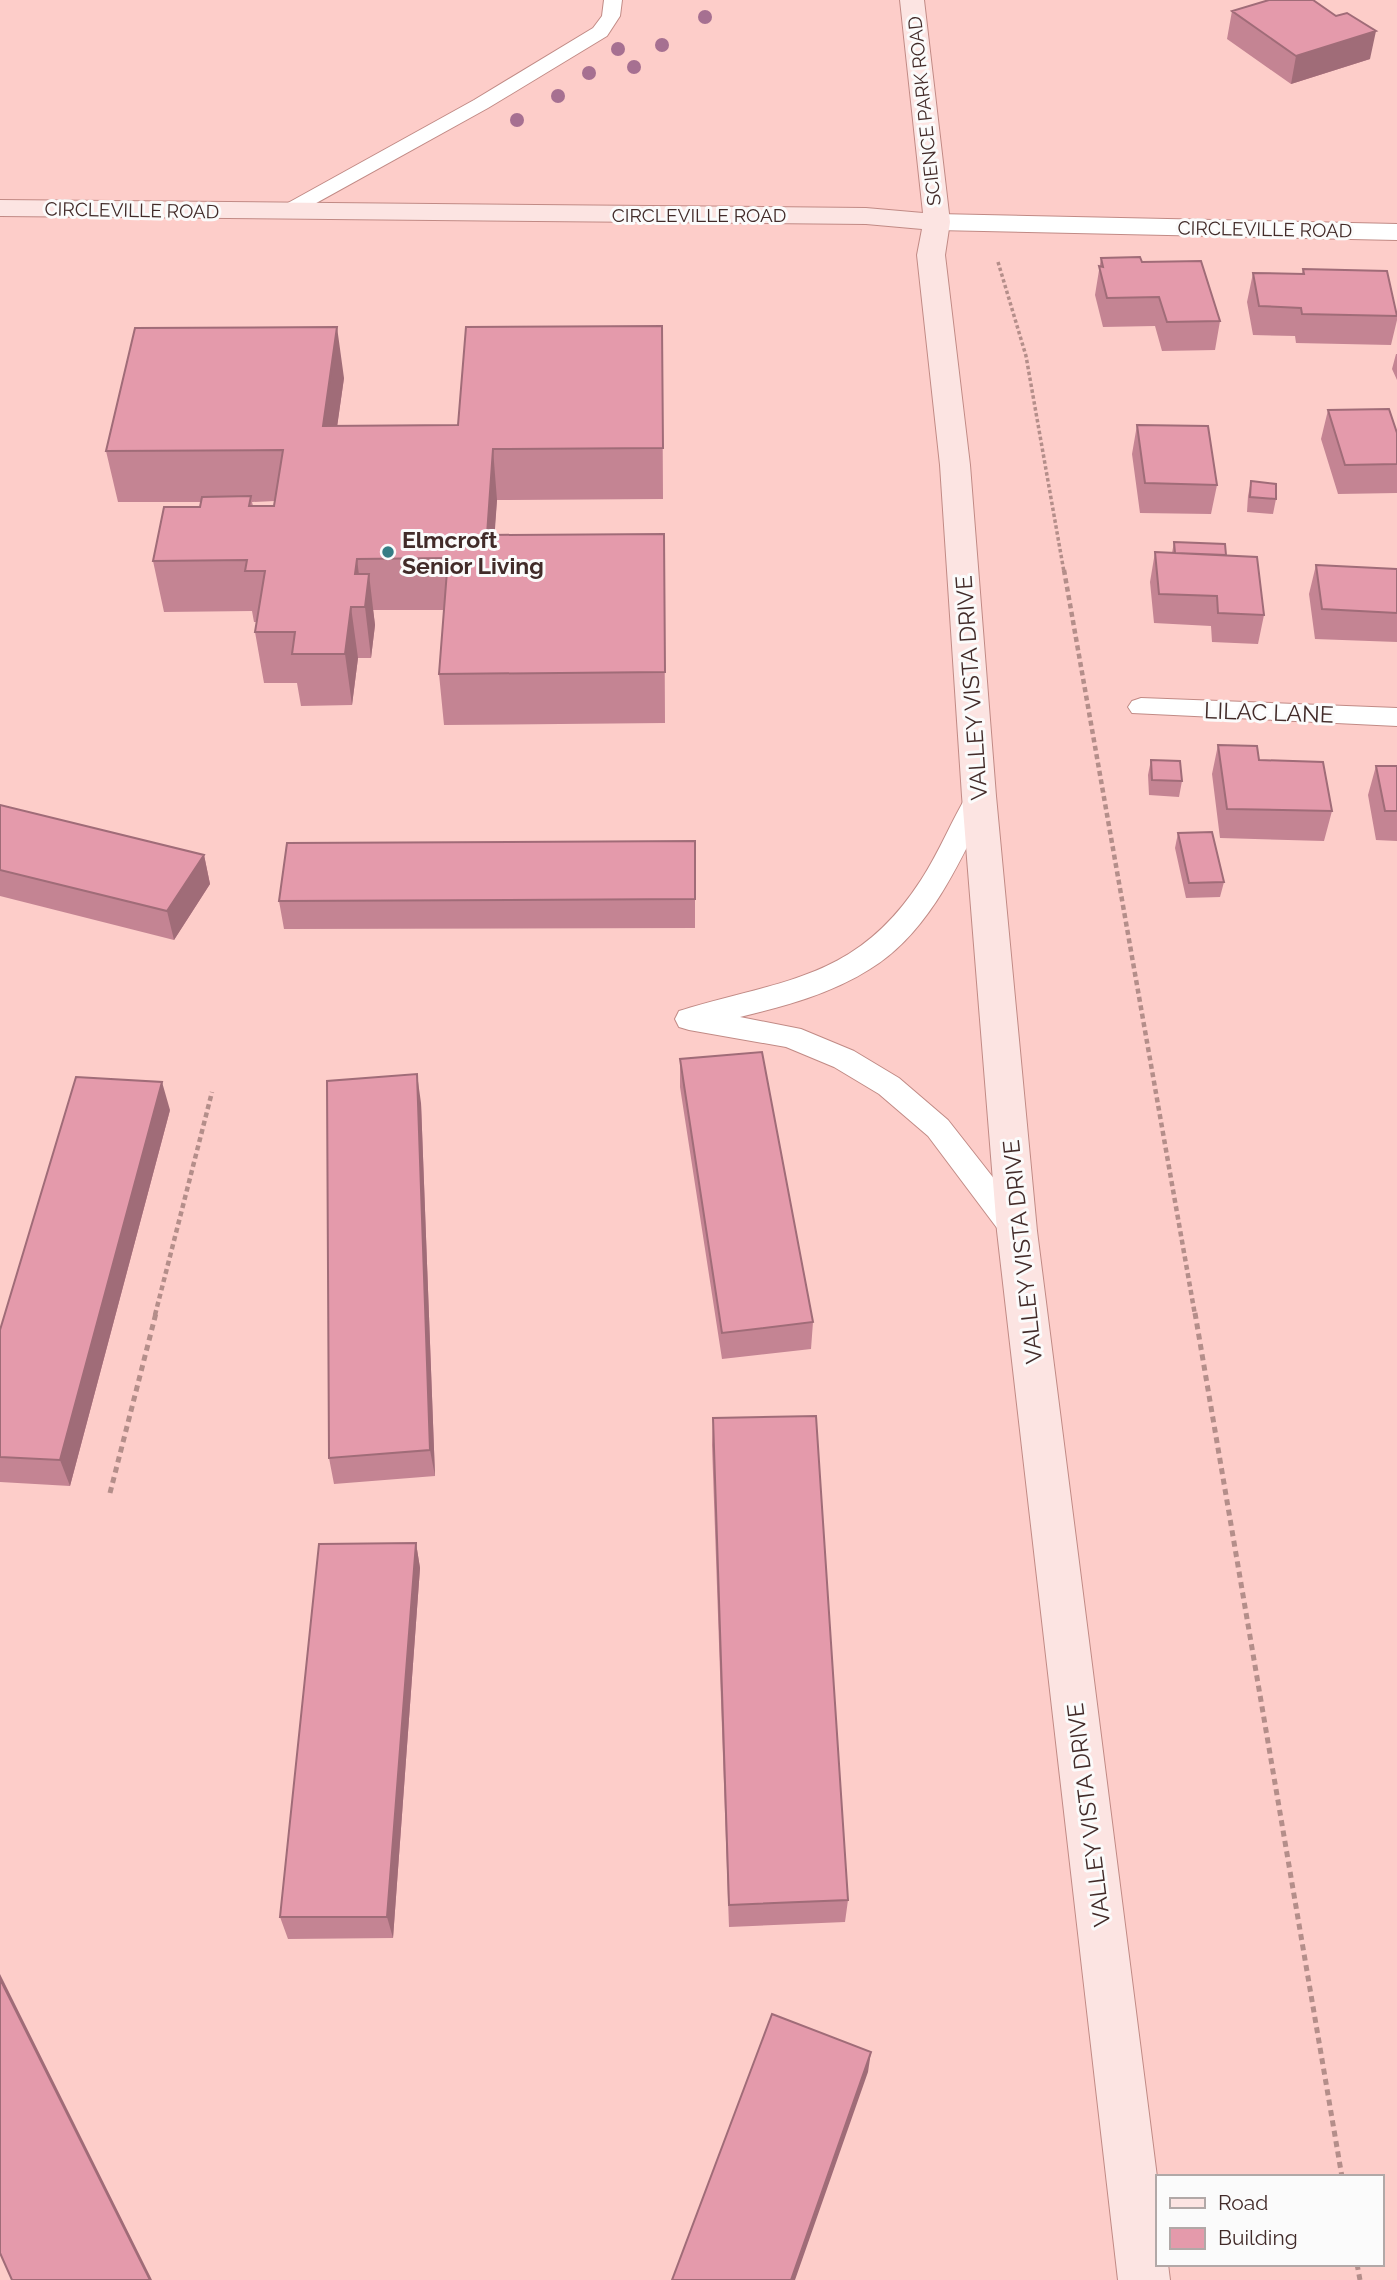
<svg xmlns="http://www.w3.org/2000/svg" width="1397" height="2280" font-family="Raleway,sans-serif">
	<rect width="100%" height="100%" fill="#fdcdc9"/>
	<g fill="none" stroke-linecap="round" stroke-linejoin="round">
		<defs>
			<path id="lane" d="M604,0H622L620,16L607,36L488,108L291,217H277L274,213L277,209L474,100L593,28L602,16Z
				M1141,698L1397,708V726L1132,713L1128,707L1132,701Z
				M979,787L988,790L992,796C962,857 931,932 870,969C831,994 785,1006 740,1017L801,1029L854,1051L899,1078L948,1120L1028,1222L1032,1231L1028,1240L1017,1243L1006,1240L928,1136L879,1094L834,1067L786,1047L689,1030L679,1027L675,1019L679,1011C782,979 856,981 921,880C940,851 952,819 970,790Z"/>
			<path id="street" d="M937,214L1397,224V240L937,230L927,228L924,222L927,216Z"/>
			<path id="secondary" d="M900,0H924L950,222L945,255L970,465L996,796L1037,1231L1157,2177V2264H1168L1170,2280H1118L997,1231L962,796L940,465L917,255L922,229L866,224L0,216V200L866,208L923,213Z"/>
		</defs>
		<use href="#lane" stroke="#c18a85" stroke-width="2"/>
		<use href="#street" stroke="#c18a85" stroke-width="2"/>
		<use href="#secondary" stroke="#c18a85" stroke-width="2"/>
		<path stroke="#b48e8a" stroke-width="3.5" stroke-dasharray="3.5 2.5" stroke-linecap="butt" d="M998,262L1026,356L1064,572"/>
		<path stroke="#b48e8a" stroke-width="4.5" stroke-dasharray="5 3.5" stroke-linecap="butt" d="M1064,570L1195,1315
			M155,1315L212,1092"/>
		<path stroke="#b48e8a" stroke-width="5" stroke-dasharray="6 4.5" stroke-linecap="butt" d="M1195,1313L1342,2177
			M110,1493L156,1313
			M1357,2264L1360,2280"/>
		<use href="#lane" fill="#fff" fill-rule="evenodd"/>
		<use href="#street" fill="#fff" fill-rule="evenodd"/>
		<use href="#secondary" fill="#fce4e2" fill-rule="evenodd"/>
	</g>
	<g fill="#a67091">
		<circle cx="705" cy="17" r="7"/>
		<circle cx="662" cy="45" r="7"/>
		<circle cx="618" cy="49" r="7"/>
		<circle cx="634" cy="67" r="7"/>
		<circle cx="589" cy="73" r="7"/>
		<circle cx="558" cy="96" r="7"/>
		<circle cx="517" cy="120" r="7"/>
	</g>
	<path fill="#c48493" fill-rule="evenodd" d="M1232,11L1370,59L1291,84L1227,39Z
		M1101,258L1142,262L1220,321L1215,350L1162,351L1155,326L1103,327L1095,295Z
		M1303,269L1397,313V320L1391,345L1296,343L1295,336L1253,335L1247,302L1253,273L1302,274Z
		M662,326L663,499L497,500L494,535L664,534L665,723L444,725L439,674L444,610H373L375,625L371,658H358L352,705L301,706L297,683H264L255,632L257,622H254L252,611L164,612L153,561L200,507L201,502H118L106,451L344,378L337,426L458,425ZM275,501L274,506H253L252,502Z
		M1396,354H1397V380L1392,369Z
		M1328,410L1397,433V493L1338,494L1321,439Z
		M1137,425L1217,485L1211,514L1140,513L1132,454Z
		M1251,481L1276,499L1273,514L1247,512L1248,496Z
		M1174,542L1226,555L1264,615L1258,644L1212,642L1211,626L1154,623L1150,582L1155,552L1172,553Z
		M1316,565L1397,569V642L1315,639L1309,594Z
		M1218,745L1259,760L1332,811L1324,841L1220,838L1212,774Z
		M1151,760L1182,781L1179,797L1149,795L1148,775Z
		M1376,766H1397V841L1376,840L1368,795Z
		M0,805L204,855L210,884L174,940L0,896Z
		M1178,833L1224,882L1220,897L1186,898L1175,848Z
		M695,841V928L284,929L279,901Z
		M680,1059L813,1322L811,1349L722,1359L680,1087Z
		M421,1103L435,1476L334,1484L329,1458Z
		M170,1110L70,1486L0,1482V1330Z
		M713,1418L848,1900L845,1922L729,1927L712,1445Z
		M416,1543L420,1568L393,1938L288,1939L280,1917Z"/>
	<path fill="#a06c78" d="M1376,31L1370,59L1291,84L1296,56Z
		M337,327L344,378L330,477L323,426Z
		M493,449L497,500L491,586L487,535Z
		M357,559L363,607L355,574Z
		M369,574L375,625L371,658L365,607Z
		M351,607L358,658L352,705L345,654Z
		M204,855L210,884L174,940L167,911Z
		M417,1074L421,1103L435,1476L430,1450Z
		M162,1082L170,1110L70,1486L60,1460Z
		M416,1543L420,1568L393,1938L387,1917Z
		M0,1974L152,2280H150L0,1979Z
		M871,2052L868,2072L795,2280H791Z"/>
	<path fill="#e49aab" stroke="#a06c78" stroke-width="2" d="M1269,0H1313L1336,16L1347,13L1376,31L1296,56L1232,11Z
		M1140,257L1142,262L1201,261L1220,321L1167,322L1159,297L1107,298L1099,266L1103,267L1101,258Z
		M1303,269L1387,271L1397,316L1302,314L1301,308L1259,306L1253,273L1304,274Z
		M662,326L663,448L493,449L487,535L664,534L665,672L439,674L448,558L357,559L355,574H369L365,607H351L345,654H292L295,632H255L265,571H245L247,560L153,561L164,507H200L202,497L251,496L249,506H274L283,450L106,451L135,328L337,327L323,426L458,425L466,327Z
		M1389,409L1397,433V464L1345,465L1328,410Z
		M1137,425L1208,426L1217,485L1145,483Z
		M1251,481L1276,484V499L1250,497Z
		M1174,542L1225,544L1226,555L1175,553Z
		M1155,552L1257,557L1264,615L1218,613L1217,596L1159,594Z
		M1316,565L1397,569V613L1322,609Z
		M1218,745L1257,746L1259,760L1323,762L1332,811L1227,809Z
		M1151,760L1180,761L1182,781L1152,780Z
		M1376,766H1397V811H1385Z
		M0,805L204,855L167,911L0,870Z
		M1212,832L1224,882L1189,883L1178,833Z
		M695,841V899L279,901L287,843Z
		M762,1052L813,1322L722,1333L680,1059Z
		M417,1074L430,1450L329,1458L327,1081Z
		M76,1077L162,1082L60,1460L0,1457V1330Z
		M816,1416L848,1900L729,1905L713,1418Z
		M416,1543L387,1917H280L319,1544Z
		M0,1979L150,2280H12L0,2253Z
		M772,2014L871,2052L791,2280H672Z"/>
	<circle fill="#357d85" stroke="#fbfbfb" stroke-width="2.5" cx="388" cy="552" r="7"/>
	<g text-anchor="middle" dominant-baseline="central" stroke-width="6" stroke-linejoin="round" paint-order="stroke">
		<g font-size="19" fill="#422b29" stroke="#fbfbfb">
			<text transform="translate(924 111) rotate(-96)">SCIENCE PARK ROAD</text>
			<text transform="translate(132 210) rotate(1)">CIRCLEVILLE ROAD</text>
			<text x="699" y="215">CIRCLEVILLE ROAD</text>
			<text transform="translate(1265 229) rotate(1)">CIRCLEVILLE ROAD</text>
		</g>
		<g font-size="23" font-weight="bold" fill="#422b29" stroke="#fbfbfb" text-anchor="start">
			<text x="402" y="539">Elmcroft<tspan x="402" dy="26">Senior Living</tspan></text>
		</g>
		<g font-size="23" fill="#422b29" stroke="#fbfbfb">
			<text transform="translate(971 688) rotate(-94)">VALLEY VISTA DRIVE</text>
			<text transform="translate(1269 712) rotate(2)">LILAC LANE</text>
			<text transform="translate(1022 1252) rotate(-96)">VALLEY VISTA DRIVE</text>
			<text transform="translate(1088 1815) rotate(-97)">VALLEY VISTA DRIVE</text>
		</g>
	</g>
	<rect x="1156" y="2175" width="228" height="91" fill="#fbfbfb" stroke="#b1a8a7" stroke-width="2"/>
	<rect x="1170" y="2198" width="35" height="10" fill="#fce4e2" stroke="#b1a8a7" stroke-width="2"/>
	<text x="1218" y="2210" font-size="21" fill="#422b29">Road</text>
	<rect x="1170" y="2228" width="35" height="21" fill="#e49aab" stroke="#b1a8a7" stroke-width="2"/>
	<text x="1218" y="2245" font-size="21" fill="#422b29">Building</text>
</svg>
